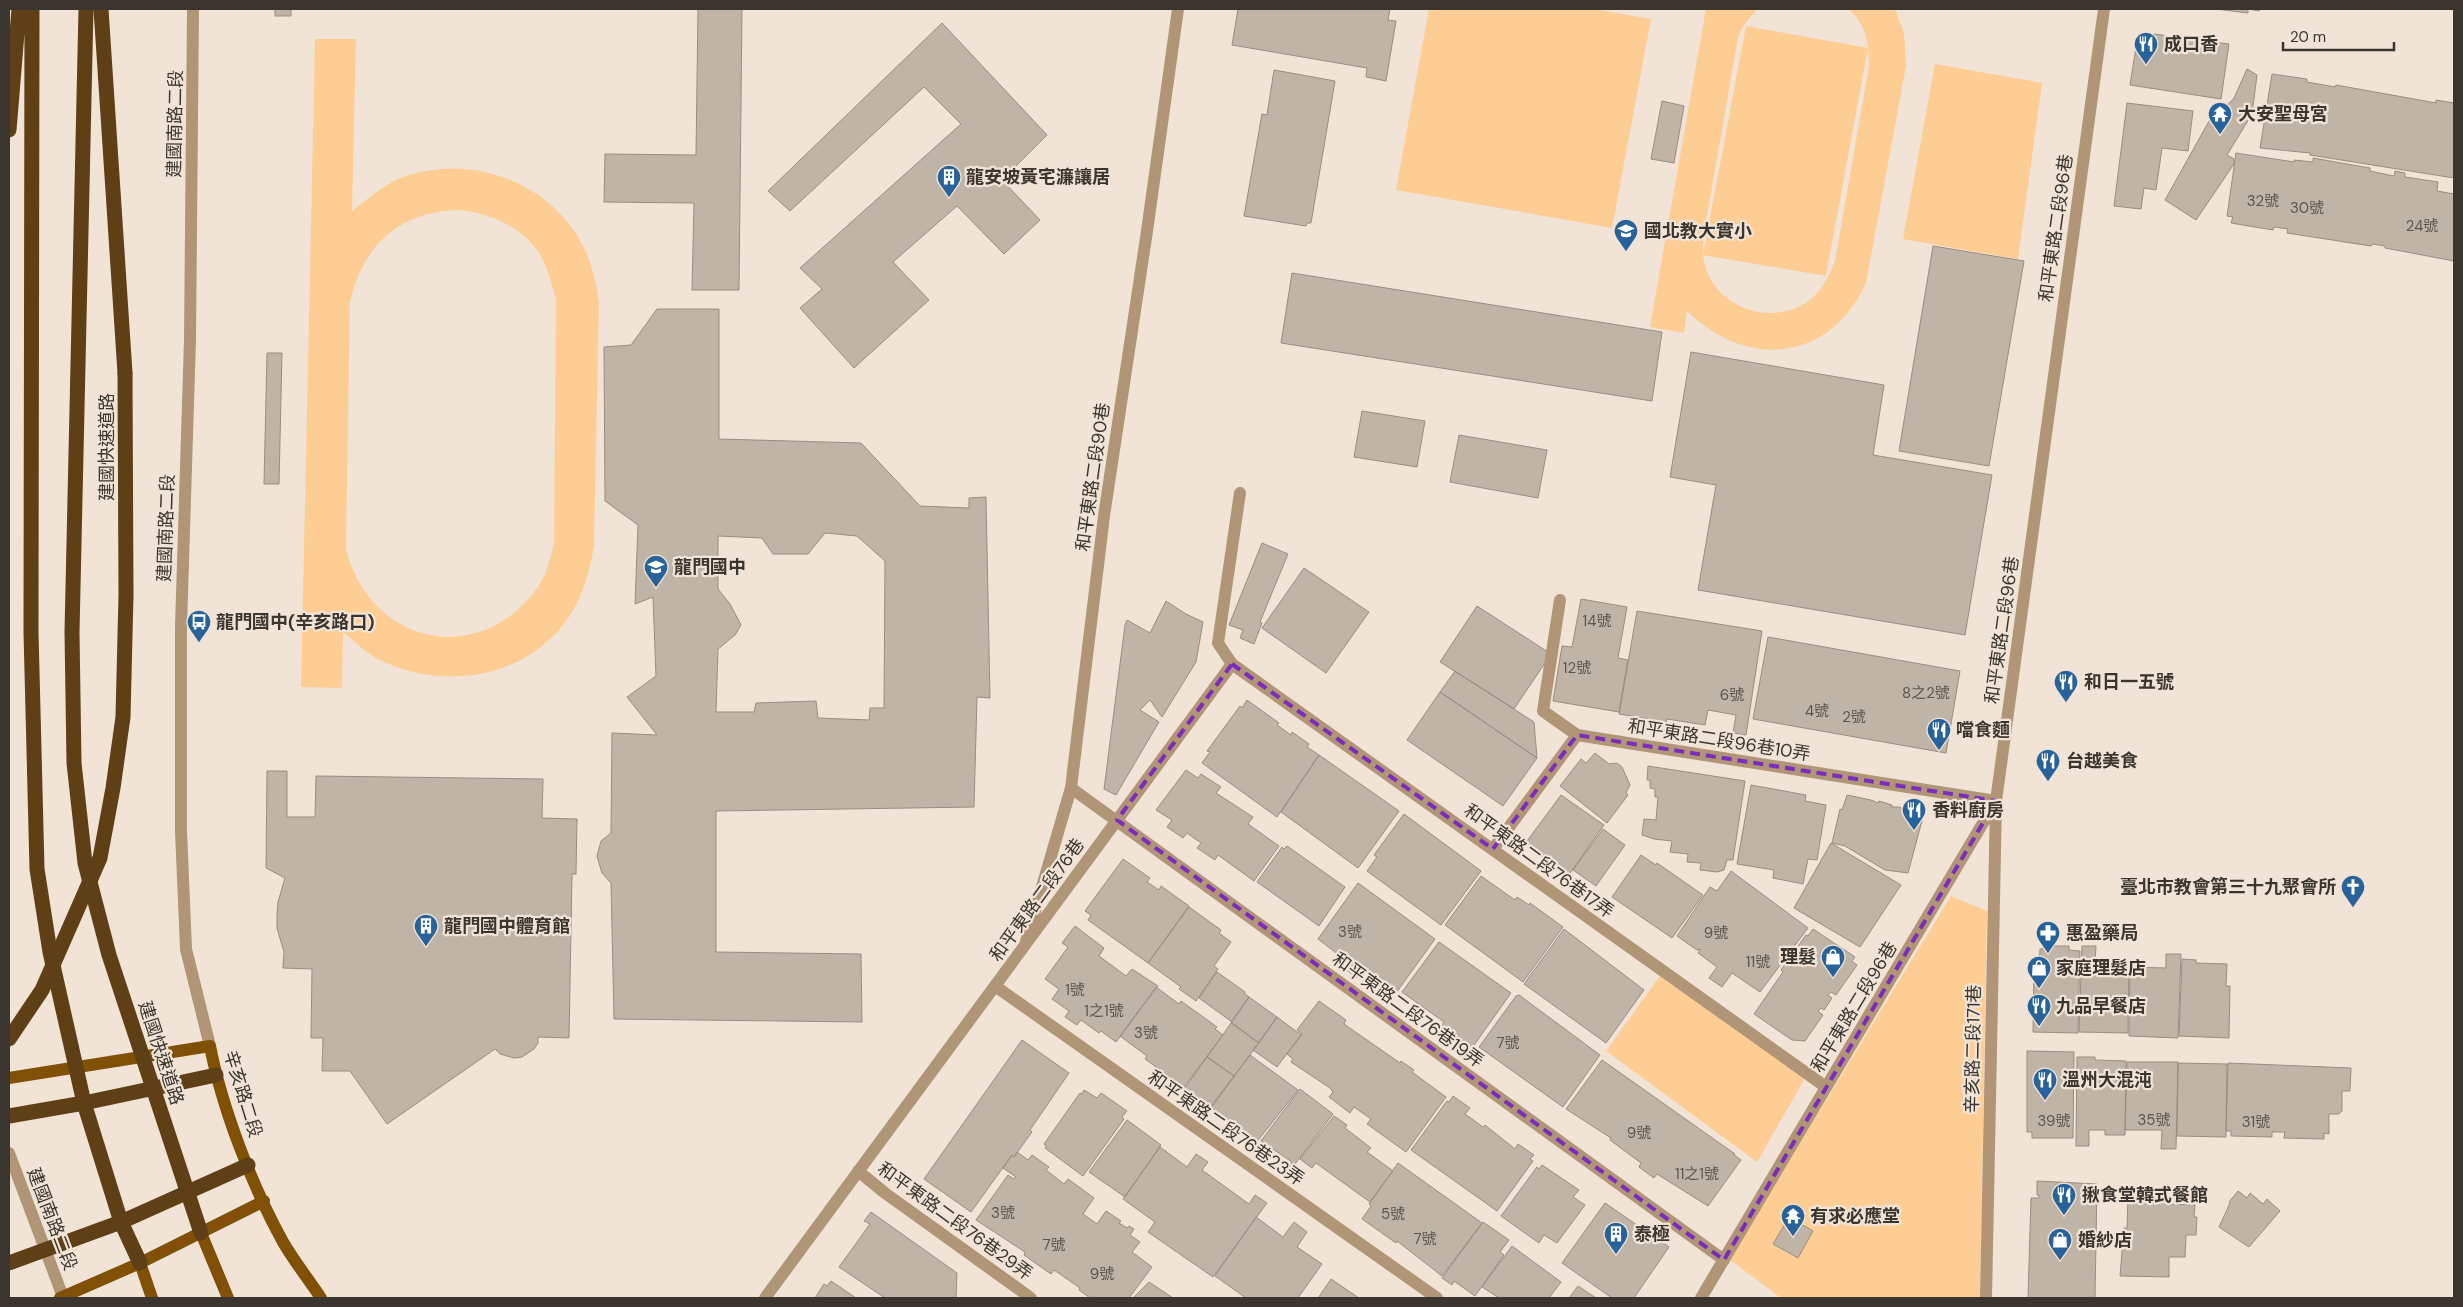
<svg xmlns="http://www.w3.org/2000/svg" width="2463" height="1307" font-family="'DM Sans','Noto Sans TC',sans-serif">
	<rect width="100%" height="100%" fill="#f1e4d6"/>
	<path fill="#fdcd94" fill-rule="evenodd" d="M1429,9H1594L1651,19L1612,228L1396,190Z
		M1706,9H1757L1743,26L1738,38L1703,239V255L1746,26L1868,48L1826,276L1703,255C1708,301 1760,326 1800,306C1819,297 1828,279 1835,261L1869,66C1869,43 1866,26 1849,9H1895L1904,33L1906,66L1866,283C1830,362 1747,370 1687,311L1684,333L1650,327Z
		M315,39H356L352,211C370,197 387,182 409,175C469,156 540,179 575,232C589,253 596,278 599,303L594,546C590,569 584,593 571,614C530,678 445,692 380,660C366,653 355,642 343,632L342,688L301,687ZM458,210C491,213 529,229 544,262C549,274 552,287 556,299L554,544C550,559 547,574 538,587C480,669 370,645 346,549L350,302C363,245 399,212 458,210Z
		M1935,64L2042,83L2018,259L1903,239Z
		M1951,896L1987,911L1980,1298H1781L1729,1259Z
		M1660,976L1805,1078L1757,1162L1606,1051Z"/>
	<path fill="#c0b4a6" stroke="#998d80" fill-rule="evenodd" d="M275,9H291V16H275Z
		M698,9H742L739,290H692L694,203L604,202L605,154L696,155Z
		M1238,9H1390L1388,20L1396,21L1386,81L1366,77L1367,68L1232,45Z
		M2216,9H2260L2259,11L2248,9V13Z
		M942,23L1047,135L1002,180L1040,220L1004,254L957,206L893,262L929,300L854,368L800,308L822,289L800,268L961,124L924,87L790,211L768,191Z
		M2154,34L2178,37V41L2188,42L2189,39L2229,44L2221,99L2130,85L2136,47Z
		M2247,69L2257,75L2252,114L2227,155L2234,159V164L2196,220L2165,200L2218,105L2224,109L2234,98Z
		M1274,70L1335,81L1311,223H1307L1306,226L1244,216L1262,114L1267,115Z
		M2272,74L2307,79V82L2335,87L2336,85L2436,103V100L2454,103V178L2310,155V153L2260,148Z
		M1662,101L1684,106L1674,163L1651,159Z
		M2127,103L2193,111L2188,151L2162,148L2156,190L2144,188L2141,209L2114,206Z
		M2236,153L2294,162V160L2313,162V158L2370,168V171L2394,176L2395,171L2405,173V177L2438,182L2437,191L2454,194V261L2385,248V246L2372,244L2371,246L2287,233L2288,229L2274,227L2273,230L2231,223L2233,217L2227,216Z
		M1933,246L2024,261L1989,466L1899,451Z
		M1292,273L1662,332L1652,401L1281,343Z
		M657,309H719V439L861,443L920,506L969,508V498L986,497L990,698L977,697L974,807L716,811V952L861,954L862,1022L614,1019L611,883L602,873L597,856L601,841L611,833L612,733L657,735L627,697L656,676L653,597L635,604L638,525L605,501L604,347L631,345ZM825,533L857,536L885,561L884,708H870L869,720L818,718L816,701L756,703L754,712H716L718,649L735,635L741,625L730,604L718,589V536L762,538L773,554H808Z
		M1691,352L1884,385L1873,455L1992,475L1965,635L1698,590L1716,485L1670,477Z
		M267,353H282L279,484H264Z
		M1362,411L1425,421L1417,467L1354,457Z
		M1459,435L1547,450L1538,498L1450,482Z
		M1262,543L1288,554L1260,622L1262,623L1254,644L1240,638L1243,630L1229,625Z
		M1304,568L1369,612L1326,673L1262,628Z
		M1581,599L1627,607L1618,658L1628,660L1619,712L1553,701L1562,646L1572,647Z
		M1166,601L1186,614L1203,622L1196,662L1162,717L1150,700L1140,710L1159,722L1116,795L1104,789L1125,625L1127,620L1150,633Z
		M1477,606L1551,654L1514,709L1440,662Z
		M1637,611L1762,631L1746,735L1733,733L1736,715L1708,710L1705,725L1667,719L1666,722L1619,714Z
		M1768,637L1960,671L1946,753L1753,719Z
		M1455,671L1534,722L1537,758L1440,692Z
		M1440,692L1537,758L1503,806L1407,740Z
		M1247,700L1279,723L1277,725L1291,735L1292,732L1309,744L1307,747L1319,755L1277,817L1202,763L1210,752L1207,751L1240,706L1242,708Z
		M1595,753L1609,764L1617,763L1622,767L1630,785L1626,793L1628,795L1607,823L1560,786L1581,759L1586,763Z
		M1319,755L1399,811L1358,868L1281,812Z
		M1648,766L1745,781L1733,860H1727L1724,870L1717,872L1700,870L1701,863L1687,862L1688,854L1670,852L1672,841L1654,839L1642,835L1644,819L1656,820L1658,797H1655V789L1650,788V780H1647Z
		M1186,770L1198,778L1201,774L1221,787L1216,793L1253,817L1248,824L1279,846L1254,881L1218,855L1215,860L1197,848L1201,843L1187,833L1183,838L1167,827L1172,820L1156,810Z
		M267,771H287V817H315L316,776L543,779L542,818L577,819L576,874H572L569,1038L538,1037V1043L534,1049L522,1057L514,1058L500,1054L495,1049L387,1124L350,1071H322L323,1038H311L312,969L283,968L284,952L277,928V915L278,902L285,878L266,868Z
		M1751,785L1806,795L1805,801L1826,805L1817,860L1808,859L1803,884L1773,878L1774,870L1737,864Z
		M1561,795L1604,825L1568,876L1529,847L1527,841Z
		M1847,795L1871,800L1878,803L1879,801L1892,805L1891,807H1899L1904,809L1906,813L1923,817L1908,873L1885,870L1845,846L1832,843L1840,809L1842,810Z
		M1404,814L1481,871L1441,925L1367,871L1377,857L1374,855Z
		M1603,829L1625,845L1596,886L1573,870Z
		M1831,843L1901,885L1860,947L1794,908Z
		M1287,846L1345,887L1319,926L1257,882L1282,847L1284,849Z
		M1641,855L1656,865L1657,863L1703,895L1672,938L1612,897Z
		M1123,859L1150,878L1147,882L1159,890L1161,886L1189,906L1148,963L1088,920L1091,915L1085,911Z
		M1731,871L1808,928L1760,992L1732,973L1722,987L1709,978L1717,967L1698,953L1700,949L1697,950L1677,936L1710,887L1717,891Z
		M1481,876L1515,900L1517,897L1529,905L1530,903L1563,927L1523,982L1445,925Z
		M1358,883L1435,939L1396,993L1363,969L1357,978L1344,968L1348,962L1318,939Z
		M1189,907L1221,930L1219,933L1231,942L1214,966L1218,969L1196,1001L1179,989L1181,987L1148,963Z
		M1075,926L1104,948L1099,956L1126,976L1132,969L1158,986L1116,1042L1101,1031L1099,1033L1081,1020L1077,1025L1065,1017L1069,1011L1052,999L1059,989L1045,979L1068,947L1062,943Z
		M1564,929L1644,990L1606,1043L1524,984Z
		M1813,929L1855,957L1852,961L1857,965L1836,995L1831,992L1828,995L1832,998L1824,1010L1821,1008L1818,1011L1823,1015L1805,1041L1792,1040L1754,1014L1783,972L1781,970L1806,935L1808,936Z
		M1439,942L1511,993L1472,1048L1441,1026L1444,1022L1402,992Z
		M2043,946H2069V950L2080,951L2078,1033L2033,1032L2034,969H2039L2040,949H2043Z
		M2082,946H2096L2095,963H2129L2128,1033L2079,1032Z
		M2166,954H2181L2178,1038L2129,1036L2130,967L2166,968Z
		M2182,959L2196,960V963L2227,964L2226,986H2230L2229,1038L2179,1036Z
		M1217,972L1245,992L1244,993L1249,997L1232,1022L1199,998Z
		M1156,987L1179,1004L1181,1001L1217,1027L1215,1029L1223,1035L1184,1087L1145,1059L1147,1056L1120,1036Z
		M1519,995L1600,1055L1563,1107L1479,1047L1516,996Z
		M1249,997L1277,1017L1259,1043L1231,1022Z
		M1319,1001L1346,1020L1344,1024L1400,1063L1401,1061L1414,1070L1412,1072L1446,1097L1406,1152L1367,1124L1371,1119L1354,1107L1350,1113L1329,1097L1333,1092L1330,1088L1291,1062L1293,1059L1287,1054L1302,1034L1297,1030Z
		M1277,1017L1301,1035L1277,1067L1253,1050Z
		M1231,1023L1259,1043L1234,1076L1207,1057Z
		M1022,1040L1069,1073L1030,1130L1032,1132L1014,1157L1012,1155L971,1212L924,1179Z
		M2027,1051L2074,1052L2073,1138H2032V1132H2027Z
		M1250,1055L1298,1090L1255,1144L1231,1127L1233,1124L1211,1108Z
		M1207,1057L1234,1076L1203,1117L1180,1100L1185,1094L1182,1092Z
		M2077,1057H2095V1060L2126,1061L2125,1135H2105V1130H2089V1146H2076Z
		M1602,1060L1735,1154L1734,1155L1741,1160L1708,1206L1657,1174L1654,1178L1639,1167L1641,1163L1610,1140L1611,1138L1566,1109Z
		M2127,1062H2178L2176,1149H2161L2162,1130H2125Z
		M2178,1063L2227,1064L2226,1137L2177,1136Z
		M2228,1063L2351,1068L2350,1091H2342V1111L2339,1114H2329V1134L2324,1133V1139L2284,1138L2285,1132H2272V1137L2231,1136V1131H2226Z
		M1300,1089L1333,1114L1292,1168L1289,1166L1292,1162L1261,1141Z
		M1084,1090L1097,1098L1101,1093L1127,1111L1122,1117L1124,1119L1083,1176L1045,1148L1046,1146L1044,1144L1080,1093L1082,1094Z
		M1453,1096L1470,1108L1465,1114L1483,1127L1485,1125L1515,1149L1518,1144L1534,1155L1530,1159L1533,1161L1497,1211L1411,1150L1447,1101L1449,1102Z
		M1334,1116L1347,1125L1345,1128L1371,1148L1367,1152L1393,1171L1370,1202L1316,1163L1312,1168L1300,1159Z
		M1127,1120L1161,1145L1125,1197L1089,1172Z
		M1160,1147L1187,1167L1196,1154L1208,1162L1202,1170L1249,1204L1255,1195L1267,1203L1213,1277L1148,1232L1155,1222L1123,1199Z
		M1017,1152L1028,1160L1032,1155L1049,1167L1046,1170L1064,1184L1068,1179L1094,1198L1083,1214L1097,1224L1106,1211L1121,1221L1119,1223L1127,1228L1129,1226L1134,1229L1130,1235L1140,1242L1132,1252L1152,1267L1129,1298H1090L1079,1290L1080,1288L1054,1270L1051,1274L1024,1255L1025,1252L976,1220L1008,1175L1014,1179L1016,1177L1003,1168L1012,1155L1014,1157Z
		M1398,1163L1482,1223L1442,1276L1397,1241L1396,1243L1362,1219L1371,1206L1369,1204Z
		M1542,1165L1579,1190L1573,1197L1585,1205L1557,1243L1544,1235L1539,1243L1501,1216L1537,1167L1539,1169Z
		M2037,1181L2097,1184L2095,1298H2028L2031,1198H2039V1195H2037Z
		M2238,1191L2247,1198L2250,1193L2263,1204L2267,1199L2280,1211L2249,1247L2219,1227L2230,1203L2229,1202Z
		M2128,1197L2169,1198V1204L2195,1205L2194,1217H2197L2196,1235H2186L2185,1257H2169V1277L2120,1276L2124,1228H2127Z
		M1605,1203L1669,1247L1634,1298H1612L1562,1263Z
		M871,1212L957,1273L956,1298H885L839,1267L870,1224L864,1221Z
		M1256,1217L1283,1237L1294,1222L1307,1232L1297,1247L1322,1264L1298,1298H1246L1215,1276Z
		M1789,1217L1813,1231L1798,1258L1773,1244Z
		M1483,1222L1509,1240L1500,1252L1504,1255L1475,1296L1454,1281L1452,1285L1442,1278Z
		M1512,1246L1561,1282L1549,1298H1499L1482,1287Z
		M1331,1279L1359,1298H1318Z
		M831,1281L856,1298H815L824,1284L827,1286Z
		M1149,1282L1173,1298H1133Z
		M1578,1286L1596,1298H1569Z"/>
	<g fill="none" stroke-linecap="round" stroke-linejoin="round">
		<path stroke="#b09577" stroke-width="12" d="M193,9L190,340L181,627V831L186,949L210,1046
			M1240,493L1218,643L1232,664L1826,1087
			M1560,600L1543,711L1577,735
			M1071,788L1724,1260
			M1493,849L1577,735L1996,801L1986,1298
			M1025,945L1071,788L1104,516L1147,231L1178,9
			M995,986L1437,1298
			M9,1153L63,1297
			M858,1171L885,1193L1031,1298
			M765,1298L1232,664
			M1701,1298L1996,801L2104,9"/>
		<path stroke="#7f5005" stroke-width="12" d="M9,1078L210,1046C222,1108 252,1186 283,1242C294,1261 309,1280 321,1298
			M201,1233L228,1298
			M140,1263L152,1298
			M60,1298L140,1263L264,1201"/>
		<path stroke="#5e3f16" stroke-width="15" d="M32,9L31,632L37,869L50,952L84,1103L121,1222L140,1263
			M86,9L72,632L74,763L85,863L109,955L201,1233
			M101,9L125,373
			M9,130L19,9
			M9,1116L84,1103L216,1075
			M9,1263L121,1222L248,1165"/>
		<path stroke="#5e3f16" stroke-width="15" d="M9,1039L42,990L100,858L113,788L123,717L126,595L125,373"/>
	</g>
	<path fill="none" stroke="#7b2cbf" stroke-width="4" stroke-dasharray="10 6" stroke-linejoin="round" d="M1232,664L1493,849L1577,735L1996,801L1724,1260L1117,820Z"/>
	<defs>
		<symbol id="restaurant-pin" viewBox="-11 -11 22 30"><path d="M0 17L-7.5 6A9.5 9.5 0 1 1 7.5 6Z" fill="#28629a" stroke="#f1e4d6"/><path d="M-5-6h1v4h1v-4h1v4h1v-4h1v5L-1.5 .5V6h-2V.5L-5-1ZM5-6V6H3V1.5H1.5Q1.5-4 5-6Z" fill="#fff"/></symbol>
		<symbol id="temple-pin" viewBox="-11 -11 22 30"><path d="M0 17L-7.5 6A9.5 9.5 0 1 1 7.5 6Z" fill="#28629a" stroke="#f1e4d6"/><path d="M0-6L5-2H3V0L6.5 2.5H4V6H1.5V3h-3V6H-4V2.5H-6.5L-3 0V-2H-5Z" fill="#fff"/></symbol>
		<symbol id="building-pin" viewBox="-11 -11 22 30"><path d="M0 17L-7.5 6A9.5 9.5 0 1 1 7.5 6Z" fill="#28629a" stroke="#f1e4d6"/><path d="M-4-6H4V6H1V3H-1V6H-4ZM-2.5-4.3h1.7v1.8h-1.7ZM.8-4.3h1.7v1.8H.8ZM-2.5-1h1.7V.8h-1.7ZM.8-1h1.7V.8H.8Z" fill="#fff"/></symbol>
		<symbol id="school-pin" viewBox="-11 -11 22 30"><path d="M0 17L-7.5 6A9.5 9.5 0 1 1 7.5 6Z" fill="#28629a" stroke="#f1e4d6"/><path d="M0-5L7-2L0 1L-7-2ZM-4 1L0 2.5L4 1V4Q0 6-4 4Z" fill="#fff"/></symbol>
		<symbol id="bus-pin" viewBox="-11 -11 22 30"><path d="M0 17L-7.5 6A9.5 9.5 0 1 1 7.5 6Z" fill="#28629a" stroke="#f1e4d6"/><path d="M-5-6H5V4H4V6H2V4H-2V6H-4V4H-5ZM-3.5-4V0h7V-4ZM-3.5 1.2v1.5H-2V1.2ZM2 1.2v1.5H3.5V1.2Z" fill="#fff"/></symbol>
		<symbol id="church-pin" viewBox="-11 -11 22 30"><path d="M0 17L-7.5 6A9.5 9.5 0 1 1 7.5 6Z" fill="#28629a" stroke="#f1e4d6"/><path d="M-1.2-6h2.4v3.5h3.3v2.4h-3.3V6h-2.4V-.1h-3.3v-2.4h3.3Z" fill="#fff"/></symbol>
		<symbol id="pharmacy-pin" viewBox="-11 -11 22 30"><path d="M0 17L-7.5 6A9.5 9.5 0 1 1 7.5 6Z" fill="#28629a" stroke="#f1e4d6"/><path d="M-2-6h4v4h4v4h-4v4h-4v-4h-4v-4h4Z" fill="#fff"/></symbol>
		<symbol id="shop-pin" viewBox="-11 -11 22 30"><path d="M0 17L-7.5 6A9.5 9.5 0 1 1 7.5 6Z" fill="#28629a" stroke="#f1e4d6"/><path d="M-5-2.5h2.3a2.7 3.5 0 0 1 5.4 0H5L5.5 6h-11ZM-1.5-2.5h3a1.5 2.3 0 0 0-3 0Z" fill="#fff"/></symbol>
	</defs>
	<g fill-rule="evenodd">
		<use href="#restaurant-pin" x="2132" y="30" width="28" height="38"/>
		<use href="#temple-pin" x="2206" y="100" width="28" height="38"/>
		<use href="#building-pin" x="935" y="163" width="28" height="38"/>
		<use href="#school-pin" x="1612" y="217" width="28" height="38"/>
		<use href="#school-pin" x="642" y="553" width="28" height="38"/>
		<use href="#bus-pin" x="185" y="608" width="28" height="38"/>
		<use href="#restaurant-pin" x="2052" y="668" width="28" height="38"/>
		<use href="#restaurant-pin" x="1925" y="716" width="28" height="38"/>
		<use href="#restaurant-pin" x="2034" y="747" width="28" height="38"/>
		<use href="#restaurant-pin" x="1900" y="796" width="28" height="38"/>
		<use href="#church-pin" x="2339" y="873" width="28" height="38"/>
		<use href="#building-pin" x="412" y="912" width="28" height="38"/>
		<use href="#pharmacy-pin" x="2034" y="919" width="28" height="38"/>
		<use href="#shop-pin" x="1819" y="943" width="28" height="38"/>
		<use href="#shop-pin" x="2025" y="954" width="28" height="38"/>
		<use href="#restaurant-pin" x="2025" y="992" width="28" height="38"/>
		<use href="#restaurant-pin" x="2031" y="1066" width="28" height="38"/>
		<use href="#restaurant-pin" x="2050" y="1181" width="28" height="38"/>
		<use href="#temple-pin" x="1779" y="1202" width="28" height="38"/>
		<use href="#building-pin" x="1602" y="1220" width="28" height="38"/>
		<use href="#shop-pin" x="2046" y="1226" width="28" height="38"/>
	</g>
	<g text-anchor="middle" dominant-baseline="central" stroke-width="4.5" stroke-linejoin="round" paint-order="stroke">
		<g font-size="15" fill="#5c554d">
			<text x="2263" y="201">32號</text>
			<text x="2307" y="208">30號</text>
			<text x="2422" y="226">24號</text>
			<text x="1597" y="621">14號</text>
			<text x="1577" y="668">12號</text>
			<text x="1926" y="693">8之2號</text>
			<text x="1732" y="695">6號</text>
			<text x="1817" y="711">4號</text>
			<text x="1854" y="717">2號</text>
			<text x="1350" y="932">3號</text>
			<text x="1716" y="933">9號</text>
			<text x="1758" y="962">11號</text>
			<text x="1075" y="990">1號</text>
			<text x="1104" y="1011">1之1號</text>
			<text x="1146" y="1033">3號</text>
			<text x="1508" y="1043">7號</text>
			<text x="2154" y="1120">35號</text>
			<text x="2054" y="1121">39號</text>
			<text x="2256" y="1122">31號</text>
			<text x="1639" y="1133">9號</text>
			<text x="1697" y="1174">11之1號</text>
			<text x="1003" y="1213">3號</text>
			<text x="1393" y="1214">5號</text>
			<text x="1425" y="1239">7號</text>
			<text x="1054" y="1245">7號</text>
			<text x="1102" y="1274">9號</text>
		</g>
		<g font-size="18" font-weight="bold" fill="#3a352f" stroke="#f1e4d6" text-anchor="start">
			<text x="2164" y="44">成口香</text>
			<text x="2238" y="114">大安聖母宮</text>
			<text x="966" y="177">龍安坡黃宅濂讓居</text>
			<text x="1644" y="231">國北教大實小</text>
			<text x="674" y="567">龍門國中</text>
			<text x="216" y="622">龍門國中(辛亥路口)</text>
			<text x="2084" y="682">和日一五號</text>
			<text x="1956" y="730">噹食麵</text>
			<text x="2066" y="761">台越美食</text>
			<text x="1932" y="810">香料廚房</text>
			<text x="2336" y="887" text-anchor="end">臺北市教會第三十九聚會所</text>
			<text x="444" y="926">龍門國中體育館</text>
			<text x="2066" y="933">惠盈藥局</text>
			<text x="1816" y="957" text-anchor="end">理髮</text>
			<text x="2056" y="968">家庭理髮店</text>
			<text x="2056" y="1006">九品早餐店</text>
			<text x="2062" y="1080">溫州大混沌</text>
			<text x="2082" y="1195">揪食堂韓式餐館</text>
			<text x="1810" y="1216">有求必應堂</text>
			<text x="1634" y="1234">泰極</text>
			<text x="2078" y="1240">婚紗店</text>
		</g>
		<g font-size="18" fill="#3a352f" stroke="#f1e4d6">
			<text transform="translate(175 124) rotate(-89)">建國南路二段</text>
			<text transform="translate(2056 228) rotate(-82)">和平東路二段96巷</text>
			<text transform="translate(107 447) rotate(-90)">建國快速道路</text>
			<text transform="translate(1093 477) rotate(-82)">和平東路二段90巷</text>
			<text transform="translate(166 528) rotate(-88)">建國南路二段</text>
			<text transform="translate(2002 630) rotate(-82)">和平東路二段96巷</text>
			<text transform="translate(1719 740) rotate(9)">和平東路二段96巷10弄</text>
			<text transform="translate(1539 861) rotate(36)">和平東路二段76巷17弄</text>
			<text transform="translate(1037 900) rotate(-54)">和平東路二段76巷</text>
			<text transform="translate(1854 1007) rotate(-59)">和平東路二段96巷</text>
			<text transform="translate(1408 1010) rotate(36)">和平東路二段76巷19弄</text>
			<text transform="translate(1973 1049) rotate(-89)">辛亥路二段171巷</text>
			<text transform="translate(161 1053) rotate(72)">建國快速道路</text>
			<text transform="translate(243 1094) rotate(73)">辛亥路二段</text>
			<text transform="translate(1226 1128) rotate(35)">和平東路二段76巷23弄</text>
			<text transform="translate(52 1219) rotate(69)">建國南路二段</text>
			<text transform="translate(955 1221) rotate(36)">和平東路二段76巷29弄</text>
		</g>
	</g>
	<rect width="2463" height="1307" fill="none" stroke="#3a352f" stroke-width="20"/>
	<path d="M2283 42v8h111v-8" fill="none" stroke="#3a352f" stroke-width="2.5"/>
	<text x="2290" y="42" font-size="15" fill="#3a352f" stroke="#f1e4d6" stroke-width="4" paint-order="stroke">20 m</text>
</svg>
